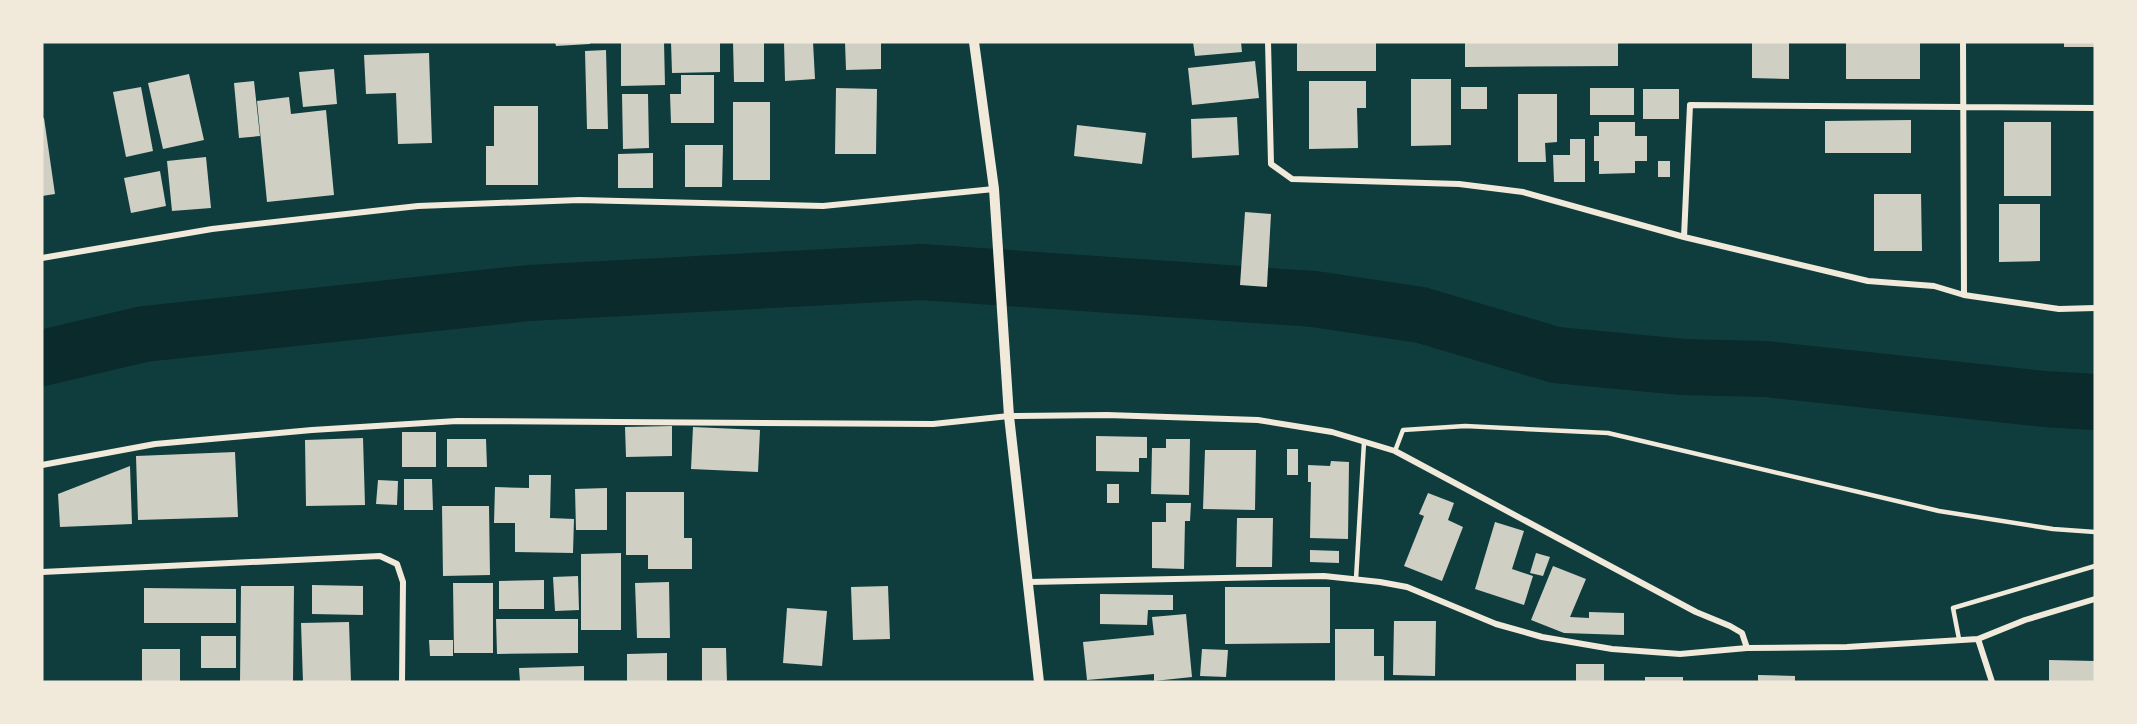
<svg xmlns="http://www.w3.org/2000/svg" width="2137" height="724" font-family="Inter,sans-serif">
	<rect width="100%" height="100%" fill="#0f3d3e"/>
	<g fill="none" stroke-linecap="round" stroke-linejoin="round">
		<path stroke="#0a2a2b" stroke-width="56" d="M42,358L144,334L529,293L921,272L1314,299L1421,315L1556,355L1683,367L1766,369L2044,399L2095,402"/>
	</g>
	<path fill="#cfcfc3" d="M555,42H590V44L556,46Z
		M621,42H664L665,85L621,86Z
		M671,42H720V72L672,73Z
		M733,42H764V82H734Z
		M784,42H813L815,79L785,81Z
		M845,42H881V69L846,70Z
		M1193,42H1241L1242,52L1195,56Z
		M1297,42H1376V71H1297Z
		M1465,42H1618V66L1465,67Z
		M1752,42H1789V79L1752,78Z
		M1846,42H1920V79H1846Z
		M2064,42H2095V47H2064Z
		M606,50L608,129H587L585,51Z
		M429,53L432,143L398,144L396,93L366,94L364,55Z
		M1255,61L1259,98L1192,105L1188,68Z
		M334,69L337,104L303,107L299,72Z
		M189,74L204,140L163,149L148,83Z
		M681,75H714V123H671L670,94H681Z
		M1411,79H1451V145L1411,146Z
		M254,81L260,136L239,138L234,83Z
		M1309,81H1366V108H1357L1358,148L1309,149Z
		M141,87L153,151L126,157L113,92Z
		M1461,87H1487V109H1461Z
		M836,88L877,89L876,154H835Z
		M1590,88H1634V115H1590Z
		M1643,89H1679V119H1643Z
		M622,94H648L649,148L623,149Z
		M1518,94H1557V142L1545,143L1546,162H1518Z
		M289,97L291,114L326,110L334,195L267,202L257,101Z
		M733,102H770V180H733Z
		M494,106H538V185H486V146H494Z
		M1237,117L1239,155L1192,158L1191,119Z
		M42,118H44L55,194L42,196Z
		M1911,120V153H1825V121Z
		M1599,122H1635V136H1647V161H1635V173L1599,174V161H1594V136H1599Z
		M2004,122H2051V196H2004Z
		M1077,125L1146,133L1142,164L1074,156Z
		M1570,139H1585V182H1554L1553,155H1570Z
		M685,145H723L722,187H685Z
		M653,153V188H618V154Z
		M206,157L211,208L172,211L167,161Z
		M1658,161H1670V177H1658Z
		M160,171L166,206L131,213L124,178Z
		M1874,194H1921L1922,251H1874Z
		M1999,204H2040V261L1999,262Z
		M1245,212L1271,214L1267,287L1240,285Z
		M672,426V456L626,457L625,427Z
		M693,427L760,430L758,472L691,469Z
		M402,432H436V467H402Z
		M1096,436L1147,437V458H1139V472L1096,471Z
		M363,438L365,505L306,506L305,440Z
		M447,439H486L487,467H447Z
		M1166,439H1190L1189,495L1151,494L1152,448H1166Z
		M1287,449H1298V475H1287Z
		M1205,450H1256L1255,510L1203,509Z
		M235,452L238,517L138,520L136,456Z
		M1331,461L1349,462L1348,539L1310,538L1311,482H1308V465L1330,466Z
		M130,466L132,524L60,527L58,494Z
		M529,475H551L550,518L574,519L573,553L515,552V523H494L495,487L529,488Z
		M404,479H432L433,510H404Z
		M378,480L398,481L397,505L376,504Z
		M1107,484H1119V503H1107Z
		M607,488V530H576L575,489Z
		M626,492H684V538H692V569H648V555H626Z
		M1428,493L1454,503L1448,520L1463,527L1442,581L1404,566L1424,516L1419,514Z
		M1166,503H1191L1190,521H1185L1184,569L1152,568V522H1166Z
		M442,506H489L490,575L443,576Z
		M1237,518H1273L1272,567H1236Z
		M1495,522L1524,531L1512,569L1533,576L1524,605L1475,589Z
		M1310,550L1339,551V563L1310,562Z
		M621,553V630H581V554Z
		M1536,553L1550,557L1543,576L1530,573Z
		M1553,566L1586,579L1570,617L1589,618V612L1624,613V635L1564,633L1531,620Z
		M578,576L579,610L555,611L553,577Z
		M544,580V609H499V581Z
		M669,582L670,638H637L635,583Z
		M453,583H493V653H454Z
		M312,585L363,586V615L312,614Z
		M241,586H294L293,682H240Z
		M888,586L890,639L853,640L851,587Z
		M1225,587H1330V643L1225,644Z
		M144,588L236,589V623H144Z
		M1100,594L1173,595V610H1148L1147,625L1100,624Z
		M787,608L827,611L822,666L783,663Z
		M1186,614L1192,677L1154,681V674L1087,680L1083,642L1154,635L1152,617Z
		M496,619H578V653L497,654Z
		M1394,621H1436L1435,676L1393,675Z
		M349,622L351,682H303L301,623Z
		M1335,629H1374V656H1384V682H1335Z
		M201,636H236V668H201Z
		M429,640H453V656H430Z
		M702,648H726L727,682H702Z
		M142,649H180V682H142Z
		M1202,649L1228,650L1226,677L1200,676Z
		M667,653V682H627V654Z
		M2049,660L2095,661V682H2049Z
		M1576,664H1604V682H1576Z
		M584,666V682H520L519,668Z
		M1758,675L1795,676V682H1758Z
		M1645,677H1683V682H1645Z"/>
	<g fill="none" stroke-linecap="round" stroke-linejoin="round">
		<path stroke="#f1e9da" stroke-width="4.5" d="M1395,451L1403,430L1465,426L1608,433L1939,511L2053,529L2095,532
			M1356,579L1364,442
			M1959,639L1953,608L2095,566"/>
		<path stroke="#f1e9da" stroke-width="6" d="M1268,42L1271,164L1292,179L1459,184L1523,192L1684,237L1868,281L1934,286L1964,295L2059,309L2095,308
			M1963,42L1964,295
			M1684,237L1690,105L2095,108
			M42,258L212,229L418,206L579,200L823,206L994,189
			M42,465L155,444L312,430L457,421L933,424L1009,416L1107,415L1258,420L1332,432L1395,451L1696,612L1730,626L1742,633L1747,648L1847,647L1978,639L2025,620L2095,599
			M42,572L380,556L397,564L403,582L402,682
			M1029,582L1324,576L1380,582L1407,587L1496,624L1542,637L1612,649L1680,654L1747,648
			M1978,639L1992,682"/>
		<path stroke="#f1e9da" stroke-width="10" d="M974,42L994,189L1009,416L1039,682"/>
	</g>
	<rect width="2137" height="724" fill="none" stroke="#f1e9da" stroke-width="87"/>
</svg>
